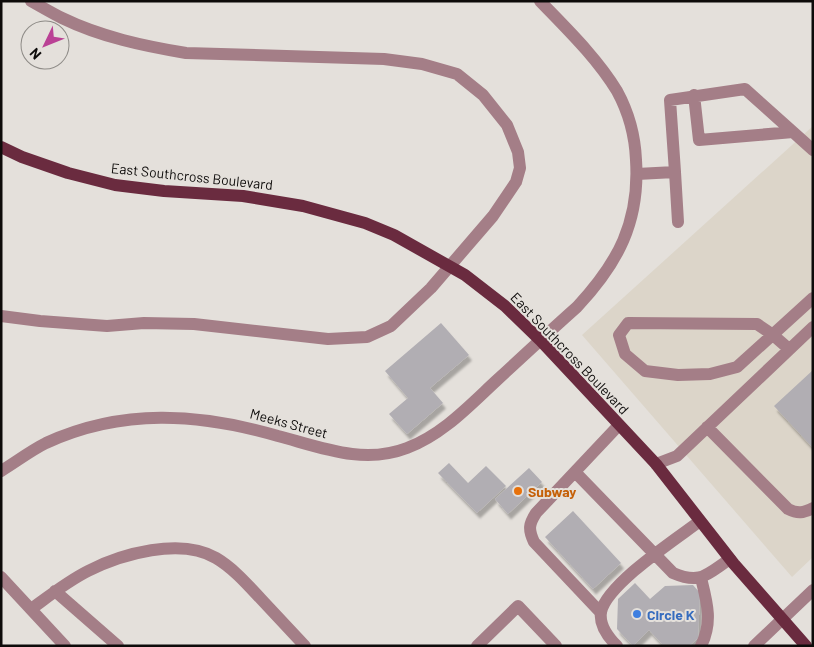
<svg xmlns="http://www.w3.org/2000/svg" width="814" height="647" font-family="Barlow,sans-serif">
	<defs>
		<filter id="shadow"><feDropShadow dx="3" dy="5.5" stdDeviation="1" flood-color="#0004"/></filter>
	</defs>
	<rect width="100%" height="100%" fill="#e4e0db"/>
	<path fill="#dcd5c9" d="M813,126V557L792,577L582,335Z"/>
	<path fill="#b1aeb3" filter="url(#shadow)" d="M441,323L469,355L430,388L443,403L407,434L389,414L408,398L385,371Z
		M813,370V448L774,406Z
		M449,463L468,483L486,466L506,486L477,513L438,473Z
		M529,468L542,482L508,514L495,499Z
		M573,511L621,563L593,589L545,537Z
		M635,583L650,599L665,586L693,585L700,593L698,638L689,646L662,644L649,630L633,646L617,629L618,599Z"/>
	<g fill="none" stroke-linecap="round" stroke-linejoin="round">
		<path stroke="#a47e87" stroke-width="12" d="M694,95L699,140L793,132
			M675,172L678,222
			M637,174L675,172L670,100L745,89L813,150
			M1,316L40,321L107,326L144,323L194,324L328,339L367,337L391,326L431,288L493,216L516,182L520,168L518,152L507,125L483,95L457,74L422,64L384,59L186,53C144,46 101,37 62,18C52,13 42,7 31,1
			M789,349L773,335L757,324L628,323L619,335L625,354L645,371L678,375L710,374L737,367L813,298
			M707,427L788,509C798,514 803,513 813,508
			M656,464L677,456L813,327
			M1,471C16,462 30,451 46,443C122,408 199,413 278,436C320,447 363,465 407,448C442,435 469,406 496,381C523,356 550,331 577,307C618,263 640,222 636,160C635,136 629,113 617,91C597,58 567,29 540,1
			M575,472L673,573C701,585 707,574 730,559
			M1,577L65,646
			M55,591L118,646
			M31,609C49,596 68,581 88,571C121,554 181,537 216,558C233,568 247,584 261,599C275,614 290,630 305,646
			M601,613L534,542C528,529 529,524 536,513L619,425
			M477,646L518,606L556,646
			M617,646C608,637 599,625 601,612C607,584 676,539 700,521
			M701,646C713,622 707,602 701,578
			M754,646L813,590"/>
		<path stroke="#6a2b3f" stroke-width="12" d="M1,147L22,157L68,173L115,185L164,191L243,196L303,206L365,223L394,235L465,275L505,306L540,340L656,464L734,564L806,646"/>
	</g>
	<circle fill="#e8710a" stroke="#e4e0db" stroke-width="2" cx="518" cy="491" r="5"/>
	<circle fill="#3f7fe0" stroke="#e4e0db" stroke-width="2" cx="637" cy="614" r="5"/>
	<g text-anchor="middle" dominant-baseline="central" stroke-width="4" stroke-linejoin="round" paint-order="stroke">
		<g font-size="14" fill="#0d0b0a" stroke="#e4e0db">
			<text transform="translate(192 176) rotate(6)">East Southcross Boulevard</text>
			<text transform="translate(570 353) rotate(46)">East Southcross Boulevard</text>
			<text transform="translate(289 423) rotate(15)">Meeks Street</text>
		</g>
		<g font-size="14" font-weight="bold" fill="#c56008" stroke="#e4e0db" text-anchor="start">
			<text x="528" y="491">Subway</text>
		</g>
		<g font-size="14" font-weight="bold" fill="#366cbe" stroke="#e4e0db" text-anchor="start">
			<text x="647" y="614">Circle K</text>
		</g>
	</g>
	<rect width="814" height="647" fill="none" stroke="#0d0b0a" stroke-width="5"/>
	<g transform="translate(45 45) rotate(227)"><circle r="24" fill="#e4e0db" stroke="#8e8b87"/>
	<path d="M0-4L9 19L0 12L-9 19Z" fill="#ba4195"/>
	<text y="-8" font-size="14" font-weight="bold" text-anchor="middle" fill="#0d0b0a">N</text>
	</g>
</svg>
